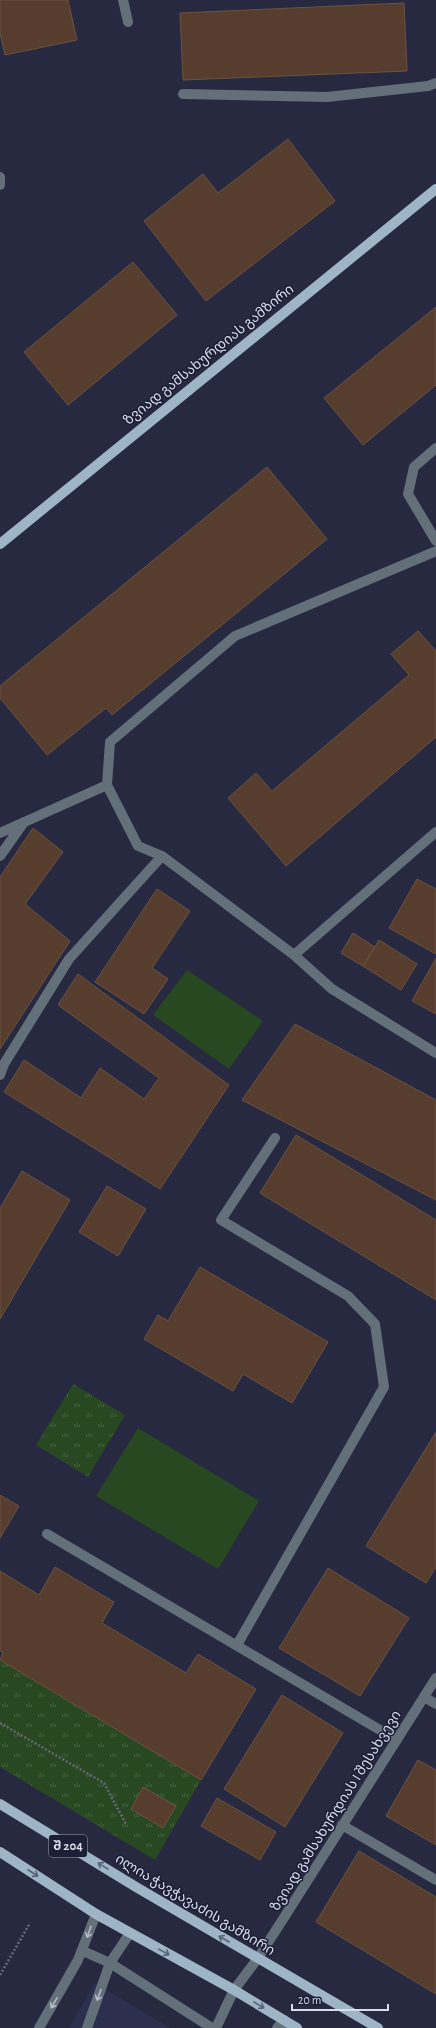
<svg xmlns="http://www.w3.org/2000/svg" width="436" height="2028" font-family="'Alegreya Sans','Noto Sans Georgian',sans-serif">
	<defs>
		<pattern id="grass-tufts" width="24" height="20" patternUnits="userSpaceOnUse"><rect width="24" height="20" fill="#284821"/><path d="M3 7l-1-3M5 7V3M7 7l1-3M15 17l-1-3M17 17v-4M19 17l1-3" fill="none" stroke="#476241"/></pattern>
	</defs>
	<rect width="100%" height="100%" fill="#262940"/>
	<path fill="#2c304e" d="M95,1983L170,2028H69Z"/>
	<path fill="url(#grass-tufts)" d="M73,1384L125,1415L88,1477L36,1445Z
		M0,1660L201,1780L155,1860L0,1767Z"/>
	<path fill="#284821" d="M187,970L263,1021L229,1069L153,1015Z
		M138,1428L259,1501L218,1569L96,1496Z"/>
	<path fill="#563d2d" stroke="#6d5242" d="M0,0H68L77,40L5,55L0,33Z
		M404,3L407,71L183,80L180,13Z
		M288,139L335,201L206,301L144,221L203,174L218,193Z
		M133,262L177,315L68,405L24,352Z
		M436,307V385L363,445L324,398Z
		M267,467L327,539L112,715L106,708L47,755L0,698V686Z
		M418,631L436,651V737L286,866L228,798L256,773L272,791L409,675L391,654Z
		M33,828L63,852L25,904L70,941L0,1049V877Z
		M417,879L436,889V954L389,928Z
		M157,889L190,911L152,968L168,979L144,1014L95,982Z
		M353,933L375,947L363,966L341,953Z
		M379,940L417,964L401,990L363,966Z
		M436,958V1014L412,1001Z
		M78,974L229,1085L160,1189L4,1092L24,1060L81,1098L100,1068L144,1099L159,1078L58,1005Z
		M295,1024L436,1100V1200L242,1100Z
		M296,1135L436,1220V1300L260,1193Z
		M22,1171L70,1200L0,1319V1208Z
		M107,1186L146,1209L118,1256L79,1232Z
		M200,1267L328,1342L292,1403L243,1374L233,1391L144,1339L158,1315L168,1321Z
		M436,1432V1567L426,1583L366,1546Z
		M0,1495L19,1506L0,1538Z
		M55,1567L114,1602L102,1623L186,1673L198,1654L256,1689L201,1780L0,1660L3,1652L0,1651V1571L39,1595Z
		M328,1568L409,1618L360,1696L279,1648Z
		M282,1695L343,1733L285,1827L224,1789Z
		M418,1760L436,1770V1845L386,1816Z
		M143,1787L176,1806L163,1828L131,1809Z
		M217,1798L276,1832L260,1860L201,1826Z
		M359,1851L436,1897V1994L316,1922Z"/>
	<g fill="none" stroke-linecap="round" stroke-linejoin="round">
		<path stroke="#66697e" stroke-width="2.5" stroke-dasharray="2 2" stroke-linecap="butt" d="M0,1723L104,1783L126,1824
			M0,1975L30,1923"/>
		<path stroke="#647079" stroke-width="10" d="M123,0L128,22
			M183,94L327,97L428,86L436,83
			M0,177V185
			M436,448L414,467L408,494L436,541
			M436,551L235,636L110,742L107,785L138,846L162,856L294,955L332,989L436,1053
			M0,833L107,785
			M0,856L24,822
			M294,955L436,832
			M0,1075L4,1064L69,959L162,856
			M47,1534L397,1740
			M237,1645L384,1387L375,1324L348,1296L221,1220L275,1138
			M424,1697L436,1704
			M342,1825L436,1880
			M83,1951L110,1963L212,2028
			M39,2028L78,1960L96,1914
			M87,2028L110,1963L130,1933
			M216,2028L234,1990L258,1958L285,1916L436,1678
			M277,2028L284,2020L287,2028"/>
		<path stroke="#9db5c7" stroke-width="10" d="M0,544L436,189
			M0,1804L136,1887L378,2028
			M0,1852L96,1914L234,1990L297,2028"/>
	</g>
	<defs><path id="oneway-shaft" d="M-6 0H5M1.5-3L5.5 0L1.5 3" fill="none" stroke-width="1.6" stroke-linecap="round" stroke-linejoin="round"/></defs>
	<g stroke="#566277">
		<use href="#oneway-shaft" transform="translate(103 1866) rotate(-149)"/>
		<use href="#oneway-shaft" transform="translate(33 1873) rotate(33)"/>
		<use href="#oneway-shaft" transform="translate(224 1939) rotate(-150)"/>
		<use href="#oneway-shaft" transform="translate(164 1952) rotate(29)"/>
		<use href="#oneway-shaft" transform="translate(259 2005) rotate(31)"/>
	</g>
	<g stroke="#b6bcca">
		<use href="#oneway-shaft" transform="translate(89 1932) rotate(109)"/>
		<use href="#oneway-shaft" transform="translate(99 1995) rotate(110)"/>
		<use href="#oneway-shaft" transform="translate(54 2003) rotate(120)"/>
	</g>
	<g text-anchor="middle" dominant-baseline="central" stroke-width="3" stroke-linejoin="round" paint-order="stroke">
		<rect fill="#1c1f36" stroke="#a0a3b5" stroke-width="1" x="49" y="1835" width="38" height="22" rx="3"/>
		<g font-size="13" font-weight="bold" fill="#d9dcec">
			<text x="68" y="1846">შ 204</text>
		</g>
		<g font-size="14" fill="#d9dcec" stroke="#1c1f36">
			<text transform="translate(209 355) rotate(-39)">ზვიად გამსახურდიას გამზირი</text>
			<text transform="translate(336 1811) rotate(-58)">ზვიად გამსახურდიას I შესახვევი</text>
			<text transform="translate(195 1905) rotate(31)">ილია ჭავჭავაძის გამზირი</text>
		</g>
	</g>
	<path d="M292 2004v6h96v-6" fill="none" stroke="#d9dcec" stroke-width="2"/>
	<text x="298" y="2004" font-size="12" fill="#d9dcec" stroke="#1c1f36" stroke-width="3" paint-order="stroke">20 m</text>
</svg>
